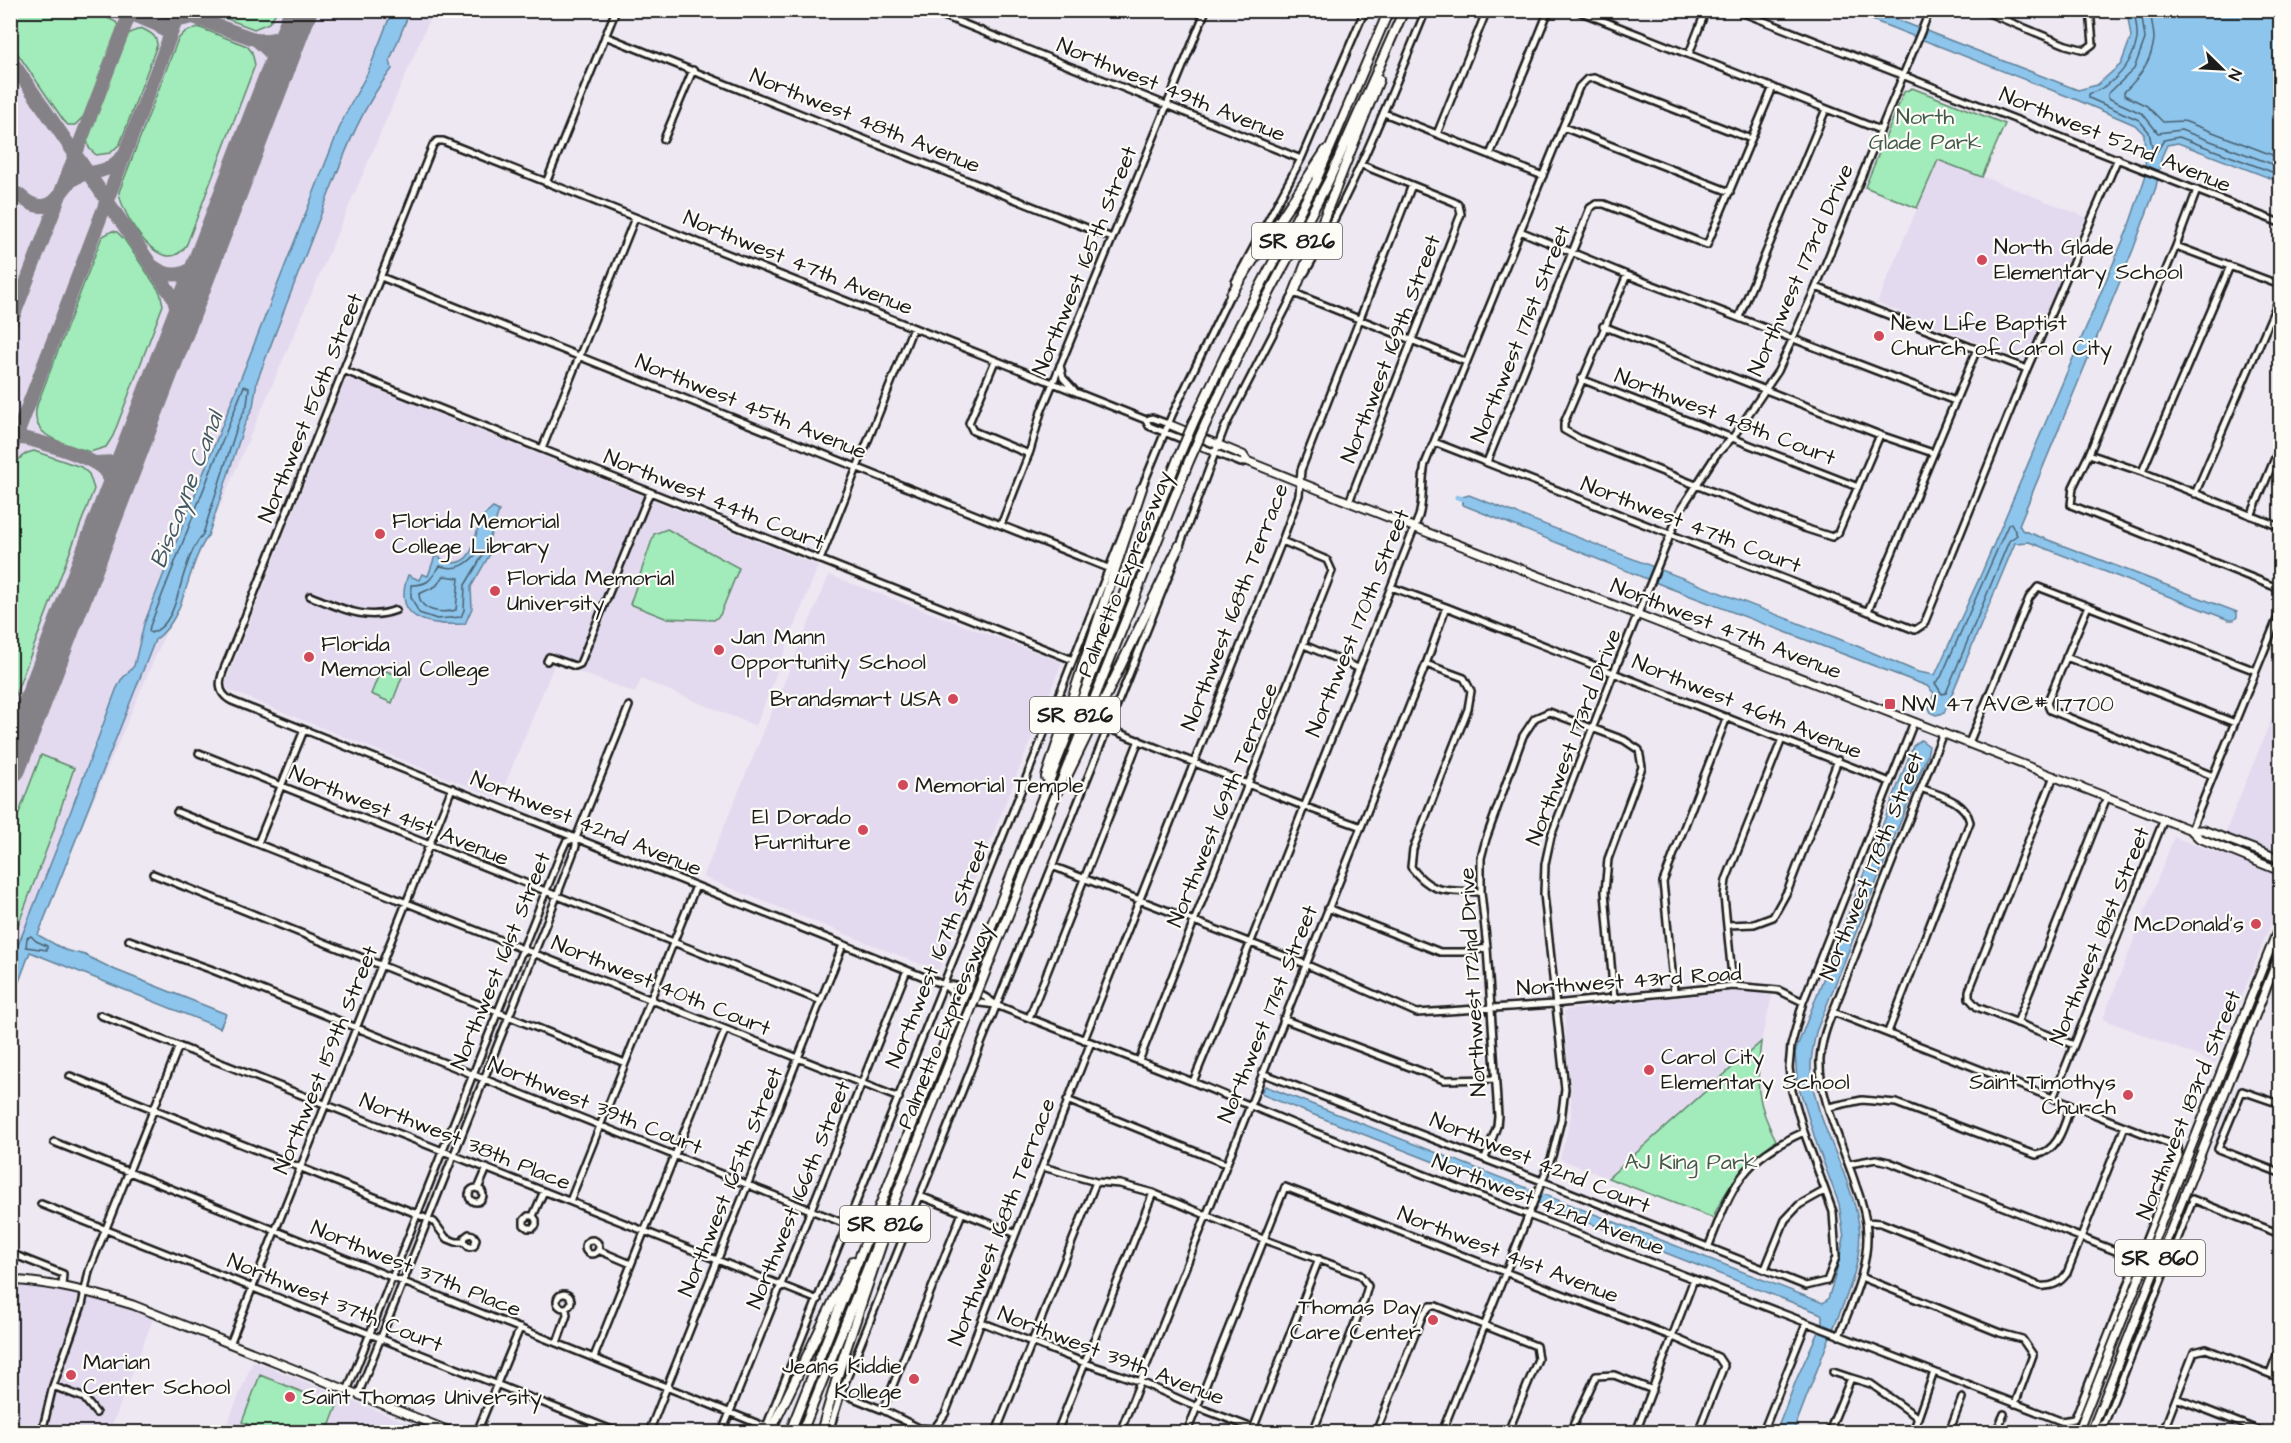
<svg xmlns="http://www.w3.org/2000/svg" width="2291" height="1443" font-family="'Architects Daughter',sans-serif">
	<rect width="100%" height="100%" fill="#eee8f2"/>
	<filter id="ink" filterUnits="userSpaceOnUse"><feTurbulence type="fractalNoise" baseFrequency=".0167" numOctaves="2"/><feDisplacementMap in="SourceGraphic" scale="12" xChannelSelector="R" yChannelSelector="G"/><feConvolveMatrix kernelMatrix="1 2 1 2 8 2 1 2 1" color-interpolation-filters="sRGB"/></filter>
	<g filter="url(#ink)">
		<path fill="#e3daef" d="M11,11H433L11,992Z
			M1938,159L2086,217L2027,358L2024,360L1877,303Z
			M350,379L818,566L756,726L641,679L635,693L555,663L499,799L228,690L226,682L344,383Z
			M829,575L1062,662L938,971L703,877Z
			M2280,698V912L2276,911L2215,1063L2103,1019L2174,837L2217,853Z
			M1736,991L1772,995L1761,1042L1608,1178L1560,1159L1571,1117V1098L1564,1012L1567,1010Z
			M10,1280L55,1284L155,1314L111,1428L116,1432H11Z
			M253,1361L431,1432H224Z"/>
		<path fill="#a2ebba" stroke="#5f846b" stroke-width="1.5" d="M10,11H93L116,22L119,27L85,115L75,125H68L64,121L11,44Z
			M206,11L277,10V11L269,23L254,29Z
			M198,27L247,46L252,52L255,65L187,244C163,284 121,214 119,192L178,39L185,32Z
			M141,28C149,32 157,35 157,45L120,144L110,153L96,155L89,148L87,140L128,34Z
			M1912,88L2005,124L1982,177L1938,160L1917,208L1865,187L1904,92Z
			M112,231L117,232L124,239L160,292L163,305L113,436L106,447L90,452C66,443 28,439 37,405L101,239L103,236Z
			M34,451L81,467L89,474L94,489L11,706V475C15,463 20,454 34,451Z
			M667,529L739,568L720,615L714,620L665,618L630,604L654,534Z
			M381,669L402,677L392,703L371,694Z
			M41,755L74,768L53,832L11,944V834Z
			M1761,1042C1756,1083 1756,1103 1776,1140C1748,1162 1726,1185 1713,1218L1608,1178Z
			M260,1375L337,1406L327,1432H269L242,1422Z"/>
		<path fill="#8dc5ec" stroke="#608199" stroke-width="1.5" d="M392,11H410L390,60L392,69C359,110 342,161 323,209C301,266 279,324 257,381L253,407L244,426L208,536C185,568 188,616 155,640L38,935L65,950L85,955L113,969L226,1014L220,1028L30,952L11,1003V963L60,840L116,690L121,680L134,666L144,624L327,159L343,119L368,72Z
			M1849,11H1875L2078,90L2097,85L2121,64L2131,37L2127,11H2280V182L2178,143L2167,145L2162,156L2156,187L2133,250L2019,525L2022,530L2237,612V617L2234,620H2229L2029,542L2015,543L1944,713L1936,715L1931,713L1929,708L1934,693L1927,686L1672,589L1463,505L1462,497L1469,495L1857,646L1918,672L1935,675L1982,572L2127,231L2146,175L2144,134L2135,125L2077,100Z
			M493,508L499,511L490,537V554L471,587L472,608L465,624C431,626 391,621 408,575L419,580L422,574L428,576L435,556C441,557 446,563 452,563C477,563 474,532 481,518Z
			M1921,740L1929,746L1927,756L1816,1032C1813,1048 1809,1064 1812,1081C1820,1131 1851,1175 1859,1225C1864,1263 1843,1304 1829,1339C1817,1370 1805,1401 1793,1432H1776L1797,1378L1822,1323V1315L1819,1313L1263,1095L1261,1092L1265,1086L1823,1303L1828,1299L1836,1273L1844,1238L1839,1204L1817,1145L1797,1081L1795,1052L1913,746Z"/>
		<g fill="none" stroke-linecap="round" stroke-linejoin="round">
			<path stroke="#49606f" stroke-width="1.5" d="M2134,10C2135,19 2138,30 2137,39C2133,64 2113,86 2089,94V98L2139,120L2149,132L2153,152L2157,151L2164,140L2179,137L2280,175
				M2141,10L2145,39L2134,69L2108,94V98L2143,114L2158,133L2181,130L2280,167
				M2150,10C2151,20 2154,30 2154,39C2152,60 2139,78 2124,92V95L2147,106L2163,122L2184,121L2280,158
				M244,386L249,388L247,405L238,424L203,534C195,544 190,555 186,568C178,588 175,626 151,633L149,631L150,626Z
				M2011,523L2017,535L2009,541L1946,693L1942,694L1935,683L1941,677L2008,525Z
				M479,551H483V555L465,585L464,610L461,617L437,619L419,613L411,597V585C429,585 430,580 440,566C458,571 467,565 479,551Z
				M444,576L459,578L456,610C442,614 420,612 419,594L436,586Z
				M31,936L36,941L47,946V950L26,947L27,938Z"/>
			<path stroke="#8dc5ec" stroke-width="5" d="M1457,497L1468,501"/>
			<path stroke="#858287" stroke-width="14" d="M123,10L158,25L164,30
				M158,25L193,17L257,40L269,51L275,64L276,75
				M257,40C276,42 288,35 297,19
				M10,59L173,297L180,318L176,336
				M18,194C25,200 33,207 43,206C58,205 61,189 71,181C88,167 101,179 121,158
				M154,267C174,282 194,273 207,254
				M10,325L131,10
				M10,437C28,436 92,457 104,470C112,479 113,490 112,502
				M10,453L180,10
				M95,463L114,462L132,450"/>
			<path stroke="#858287" stroke-width="33" d="M10,767L301,10"/>
			<defs>
				<path id="minor" d="M929,10L1301,159
					M1576,10L1880,130
					M1736,10L2280,223
					M1981,10L2066,45L2085,50L2093,44L2090,10
					M605,36L1112,238
					M1689,54L1706,10
					M1384,113L1543,176
					M1563,127L1730,192
					M1437,134L1487,10
					M664,139L693,70
					M1490,155L1549,10
					M546,183L616,10
					M2197,190L2176,246L2089,454L2073,487L2071,505L2280,589
					M1520,231L1627,275L1955,401
					M2176,246L2280,285
					M1305,273C1354,189 1389,100 1426,10
					M1627,275L1564,423V430L1580,439L1804,528L1832,537L1838,533L1880,435
					M381,277L1108,568
					M1235,282L1301,159L1365,10
					M1816,287L2027,369
					M1294,293L1466,362
					M1739,317L1826,109
					M1603,326L1880,435L1933,453
					M995,361L969,423L973,431L1029,454
					M1060,365L1063,378L1074,390
					M343,370L1073,660
					M1581,379L1858,487
					M1146,420L1149,426L1241,463L1247,461
					M1168,424L1152,418L1146,420L443,141H437L433,145L229,657C222,673 212,691 232,701L862,952L944,985L952,992L980,1003L996,1005L1029,1018L1193,1082L1316,1133L2089,1432
					M1434,442L1915,630L1924,624L2027,369L2118,158
					M542,449L635,218
					M2089,454L2142,472L2280,527
					M1487,462L1590,208L1596,204H1604L1707,245L1773,87
					M2142,472L2230,266
					M1141,490L1172,415L1232,291
					M2195,494L2280,297
					M1349,502L1461,214L1459,205L1454,202L1362,165
					M2251,516L2280,446
					M1001,525L1030,451L1041,412L1053,383L1206,10
					M1179,548L1224,429L1295,291
					M820,560L913,328
					M1391,587L1446,607L1890,782
					M310,596C339,607 365,622 396,610
					M2088,606L2047,703L2050,710L2213,776
					M1868,611L1977,349
					M1304,645L1358,668
					M2066,657L2235,723
					M547,661L549,657L575,666L580,664L650,492
					M1426,664L1464,678L1471,691L1468,709L1413,849L1411,867C1433,896 1448,890 1481,892
					M1107,728L1303,806L1359,826
					M1969,743L2029,598L2038,587L2256,671
					M199,753L821,1001
					M2054,776L1969,991V998L1977,1007L2074,1045
					M177,812L899,1098
					M2191,830L2280,612
					M258,843L304,730
					M1052,866L1305,964L1417,1013L1554,1004L1733,986L1778,990L1803,1002
					M153,874L625,1063
					M1328,908L1440,952H1464L1487,948
					M1728,925L1754,924L1773,917L1788,890L1838,760
					M129,940L210,969L848,1225
					M944,985C961,984 983,994 996,1005
					M1733,986L1724,896L1726,880L1782,739
					M1674,991L1663,882L1727,717
					M1833,1012L2178,1147L2179,1156L2078,1411L2074,1419L2061,1421
					M100,1015L818,1300
					M1029,1018L1139,740
					M1283,1019L1444,1080L1496,1079
					M2017,1023L2107,797
					M1888,1032L1970,822C1965,800 1940,796 1921,788
					M1084,1040L1282,541L1299,495L1301,470L1412,185
					M1139,1061L1332,571L1327,560L1282,541
					M1262,1073L1534,1178L1806,1286L1827,1281L1836,1257L1833,1212L1804,1132L1792,1091L1789,1068L1791,1046L1803,1002L1914,722
					M70,1076L412,1212L434,1222L446,1238L456,1242H464L469,1247L474,1246L476,1239L473,1235L469,1234L465,1237L464,1242
					M1193,1082L1250,944L1419,516C1424,499 1421,482 1425,464L1579,87L1587,79L1594,78L1751,139
					M2053,1098L2164,819
					M1067,1100L1226,1164
					M2280,1104L2242,1091L2218,1149L2280,1173
					M1829,1107L1862,1100L1896,1103L2036,1155C2059,1151 2064,1125 2071,1105
					M54,1142L766,1427
					M1485,1158L1497,1126L1498,1116L1487,948L1481,892V858L1486,839L1523,736L1535,718L1549,712L1624,740L1639,750L1642,767L1608,859L1605,892L1614,999
					M1849,1164L1876,1159L1889,1162L2146,1263
					M1043,1167L1096,1182L1120,1184L1153,1193L1263,1239L1360,1275L1368,1286L1364,1300L1313,1432
					M469 1195a7 7 0 1 1 14 0a7 7 0 1 1-14 0Z
					M478,1189L487,1168
					M920,1196L1014,1233
					M2192,1199L2280,1234
					M570,1201L696,886
					M41,1204L617,1432
					M533,1216L536,1220V1225L533,1228H528L524,1225V1220L528,1216H533L544,1191
					M1866,1222L1881,1223L2040,1286C2053,1287 2060,1283 2067,1273L2125,1126
					M585 1247a7 7 0 1 1 14 0a7 7 0 1 1-14 0Z
					M1708,1248C1732,1186 1741,1160 1804,1132
					M598,1250L631,1264
					M10,1253L63,1274L62,1286
					M1765,1269L1785,1220L1799,1205L1824,1191
					M1861,1277L2000,1333L2022,1339L2033,1355L2015,1404
					M557 1301a7 7 0 1 1 14 0a7 7 0 1 1-14 0Z
					M981,1322L1085,1363L1141,1382L1197,1407L1263,1432
					M1839,1336C1851,1304 1868,1270 1867,1235C1867,1218 1862,1202 1856,1186C1845,1150 1818,1097 1820,1059C1821,1047 1824,1035 1828,1024L1943,733
					M557,1343L567,1315L566,1308
					M230,1344L452,788
					M594,1357L725,1030
					M1833,1372L1851,1378
					M2270,1373L2280,1347
					M53,1386L84,1398L96,1413
					M347,1391L561,853L566,842L576,838
					M841,1393L883,1410L919,1428L934,1429L945,1414L1091,1042
					M358,1395L553,906L576,846V838L629,706
					M2176,1398L2263,1432
					M883,1410L962,1213
					M42,1432L53,1386L82,1305L89,1271L179,1046
					M477,1432L520,1328
					M649,1432L843,945
					M722,1432L907,970
					M764,1432L1047,726L1131,512
					M829,1432L841,1393L1173,565
					M996,1432L1096,1182
					M1057,1432L1153,1193
					M1120,1432L1426,664L1446,607
					M1187,1432L1285,1187L1673,1337L1718,1357L1724,1366L1698,1432
					M1252,1432L1319,1259
					M1376,1432L1423,1314L1430,1306H1436L1536,1346L1538,1359L1508,1432
					M1442,1432L1552,1156L1561,1120L1565,1089L1544,894L1545,864L1551,836L1614,672L1681,509L1716,455L1733,437L1778,371L1816,287L1930,10
					M1570,1432L1596,1376L1614,1375L1653,1390
					M1636,1432L1694,1279
					M1763,1432L1806,1324
					M1829,1432L1851,1378L1871,1384L1917,1417
					M1913,1432L1934,1372
					M1949,1432L1962,1398
					M1996,1432L2004,1414
					M2092,1432L2105,1422L2193,1200
					M2163,1432L2194,1352L2206,1349L2280,1378"/>
				<path id="major" d="M1168,424L1243,455L1247,461L1349,502L2191,830L2199,838L2280,871
					M2191,830H2203L2280,859
					M10,1280C55,1283 91,1292 133,1305L452,1432
					M2078,1432L2280,924
					M2091,1432L2280,953"/>
				<path id="highway" d="M1294,293L1379,80
					M1231,294L1326,150
					M1195,419L1240,325L1316,181L1389,10
					M1206,423L1253,324L1329,180L1404,10
					M1068,774L1179,546
					M1046,777L1142,488
					M972,974L1179,456
					M983,978L1189,461
					M770,1432L853,1261
					M790,1432L957,1012
					M802,1432L968,1016
					M821,1432L843,1358L882,1243"/>
			</defs>
			<use href="#minor" stroke="#1c1c1c" stroke-width="10"/>
			<use href="#major" stroke="#1c1c1c" stroke-width="11"/>
			<use href="#highway" stroke="#1c1c1c" stroke-width="12"/>
			<use href="#minor" stroke="#fdfcf7" stroke-width="5"/>
			<use href="#major" stroke="#fdfcf7" stroke-width="7"/>
			<use href="#highway" stroke="#fdfcf7" stroke-width="8"/>
			<defs>
				<path id="highway-bridge" d="M1179,456L1195,419
					M1189,461L1206,423
					M957,1012L972,974
					M968,1016L983,978"/>
			</defs>
			<use href="#highway-bridge" stroke="#1c1c1c" stroke-width="12" stroke-linecap="butt"/>
			<use href="#highway-bridge" stroke="#fdfcf7" stroke-width="8"/>
		</g>
	</g>
	<g fill="#d1495b" stroke="#fdfcf7" stroke-width="2">
		<circle cx="1982" cy="260" r="6"/>
		<circle cx="1879" cy="336" r="6"/>
		<circle cx="380" cy="534" r="6"/>
		<circle cx="495" cy="591" r="6"/>
		<circle cx="719" cy="650" r="6"/>
		<circle cx="309" cy="657" r="6"/>
		<circle cx="953" cy="699" r="6"/>
		<rect x="1884" y="698" width="12" height="12" rx="3"/>
		<circle cx="903" cy="785" r="6"/>
		<circle cx="863" cy="830" r="6"/>
		<circle cx="2256" cy="924" r="6"/>
		<circle cx="1649" cy="1070" r="6"/>
		<circle cx="2128" cy="1095" r="6"/>
		<circle cx="1433" cy="1320" r="6"/>
		<circle cx="71" cy="1375" r="6"/>
		<circle cx="914" cy="1379" r="6"/>
		<circle cx="290" cy="1397" r="6"/>
	</g>
	<g text-anchor="middle" dominant-baseline="central" stroke-width="4.5" stroke-linejoin="round" paint-order="stroke">
		<g fill="#fdfcf7" stroke="#605f5e" stroke-width="1.5">
			<rect x="1252" y="223" width="90" height="36" rx="4.5"/>
			<rect x="1030" y="697" width="90" height="36" rx="4.5"/>
			<rect x="840" y="1206" width="90" height="36" rx="4.5"/>
			<rect x="2115" y="1240" width="90" height="36" rx="4.5"/>
		</g>
		<g font-size="21" font-weight="bold" fill="#1c1c1c">
			<text x="1297" y="241">SR 826</text>
			<text x="1075" y="715">SR 826</text>
			<text x="885" y="1224">SR 826</text>
			<text x="2160" y="1258">SR 860</text>
		</g>
		<g font-size="22" fill="#1c1c1c" stroke="#fdfcf7">
			<text transform="translate(1171 90) rotate(22)">Northwest 49th Avenue</text>
			<text transform="translate(865 121) rotate(22)">Northwest 48th Avenue</text>
			<text transform="translate(2115 140) rotate(22)">Northwest 52nd Avenue</text>
			<text transform="translate(1085 261) rotate(-68)">Northwest 165th Street</text>
			<text transform="translate(798 263) rotate(22)">Northwest 47th Avenue</text>
			<text transform="translate(1801 270) rotate(-66)">Northwest 173rd Drive</text>
			<text transform="translate(1521 334) rotate(-68)">Northwest 171st Street</text>
			<text transform="translate(1391 349) rotate(-69)">Northwest 169th Street</text>
			<text transform="translate(751 407) rotate(22)">Northwest 45th Avenue</text>
			<text transform="translate(311 408) rotate(-68)">Northwest 156th Street</text>
			<text transform="translate(1725 417) rotate(21)">Northwest 48th Court</text>
			<text transform="translate(714 500) rotate(22)">Northwest 44th Court</text>
			<text transform="translate(1691 525) rotate(21)">Northwest 47th Court</text>
			<text transform="translate(1125 574) rotate(-68)">Palmetto Expressway</text>
			<text transform="translate(1235 607) rotate(-69)">Northwest 168th Terrace</text>
			<text transform="translate(1358 623) rotate(-68)">Northwest 170th Street</text>
			<text transform="translate(1726 629) rotate(21)">Northwest 47th Avenue</text>
			<text transform="translate(1747 707) rotate(22)">Northwest 46th Avenue</text>
			<text transform="translate(1574 737) rotate(-69)">Northwest 173rd Drive</text>
			<text transform="translate(1223 805) rotate(-68)">Northwest 169th Terrace</text>
			<text transform="translate(399 816) rotate(22)">Northwest 41st Avenue</text>
			<text transform="translate(586 824) rotate(22)">Northwest 42nd Avenue</text>
			<text transform="translate(1872 866) rotate(-68)">Northwest 178th Street</text>
			<text transform="translate(2100 936) rotate(-68)">Northwest 181st Street</text>
			<text transform="translate(938 954) rotate(-68)">Northwest 167th Street</text>
			<text transform="translate(501 961) rotate(-68)">Northwest 161st Street</text>
			<text transform="translate(1629 981) rotate(-4)">Northwest 43rd Road</text>
			<text transform="translate(1473 982) rotate(-93)">Northwest 172nd Drive</text>
			<text transform="translate(661 986) rotate(22)">Northwest 40th Court</text>
			<text transform="translate(1268 1014) rotate(-68)">Northwest 171st Street</text>
			<text transform="translate(945 1026) rotate(-68)">Palmetto Expressway</text>
			<text transform="translate(326 1060) rotate(-68)">Northwest 159th Street</text>
			<text transform="translate(2189 1105) rotate(-68)">Northwest 183rd Street</text>
			<text transform="translate(595 1106) rotate(22)">Northwest 39th Court</text>
			<text transform="translate(465 1142) rotate(22)">Northwest 38th Place</text>
			<text transform="translate(1540 1163) rotate(22)">Northwest 42nd Court</text>
			<text transform="translate(731 1182) rotate(-68)">Northwest 165th Street</text>
			<text transform="translate(799 1195) rotate(-68)">Northwest 166th Street</text>
			<text transform="translate(1548 1205) rotate(21)">Northwest 42nd Avenue</text>
			<text transform="translate(1002 1222) rotate(-69)">Northwest 168th Terrace</text>
			<text transform="translate(1508 1255) rotate(21)">Northwest 41st Avenue</text>
			<text transform="translate(416 1269) rotate(22)">Northwest 37th Place</text>
			<text transform="translate(335 1303) rotate(22)">Northwest 37th Court</text>
			<text transform="translate(1111 1356) rotate(21)">Northwest 39th Avenue</text>
		</g>
		<g font-size="22" fill="#445a4b" stroke="#fdfcf7">
			<text x="1925" y="117">North<tspan x="1925" dy="25">Glade Park</tspan></text>
			<text x="1691" y="1162">AJ King Park</text>
		</g>
		<g font-size="22" fill="#1c1c1c" stroke="#fdfcf7" text-anchor="start">
			<text x="1994" y="247">North Glade<tspan x="1994" dy="25">Elementary School</tspan></text>
			<text x="1891" y="323">New Life Baptist<tspan x="1891" dy="25">Church of Carol City</tspan></text>
			<text x="392" y="521">Florida Memorial<tspan x="392" dy="25">College Library</tspan></text>
			<text x="507" y="578">Florida Memorial<tspan x="507" dy="25">University</tspan></text>
			<text x="731" y="637">Jan Mann<tspan x="731" dy="25">Opportunity School</tspan></text>
			<text x="321" y="644">Florida<tspan x="321" dy="25">Memorial College</tspan></text>
			<text x="941" y="699" text-anchor="end">Brandsmart USA</text>
			<text x="1902" y="704">NW 47 AV@# 17700</text>
			<text x="915" y="785">Memorial Temple</text>
			<text x="851" y="817" text-anchor="end">El Dorado<tspan x="851" dy="25">Furniture</tspan></text>
			<text x="2244" y="924" text-anchor="end">McDonald's</text>
			<text x="1661" y="1057">Carol City<tspan x="1661" dy="25">Elementary School</tspan></text>
			<text x="2116" y="1082" text-anchor="end">Saint Timothys<tspan x="2116" dy="25">Church</tspan></text>
			<text x="1421" y="1307" text-anchor="end">Thomas Day<tspan x="1421" dy="25">Care Center</tspan></text>
			<text x="83" y="1362">Marian<tspan x="83" dy="25">Center School</tspan></text>
			<text x="902" y="1366" text-anchor="end">Jeans Kiddie<tspan x="902" dy="25">Kollege</tspan></text>
			<text x="302" y="1397">Saint Thomas University</text>
		</g>
		<g font-size="24" font-style="italic" fill="#445765" stroke="#fdfcf7">
			<text transform="translate(187 490) rotate(-69)">Biscayne Canal</text>
		</g>
	</g>
	<rect width="2291" height="1443" fill="none" stroke="#fdfcf7" stroke-width="36"/>
	<rect x="18" y="18" width="2255" height="1407" fill="none" stroke="#1c1c1c" stroke-width="2" filter="url(#ink)"/>
	<g transform="translate(2222 69) rotate(114)" stroke="#fdfcf7" stroke-width="4.5" paint-order="stroke">
	<path d="M0-4.5L10 22L0 15L-10 22Z" fill="#1c1c1c"/>
	<text y="-9" font-size="16" font-weight="bold" text-anchor="middle" fill="#1c1c1c">N</text>
	</g>
</svg>
